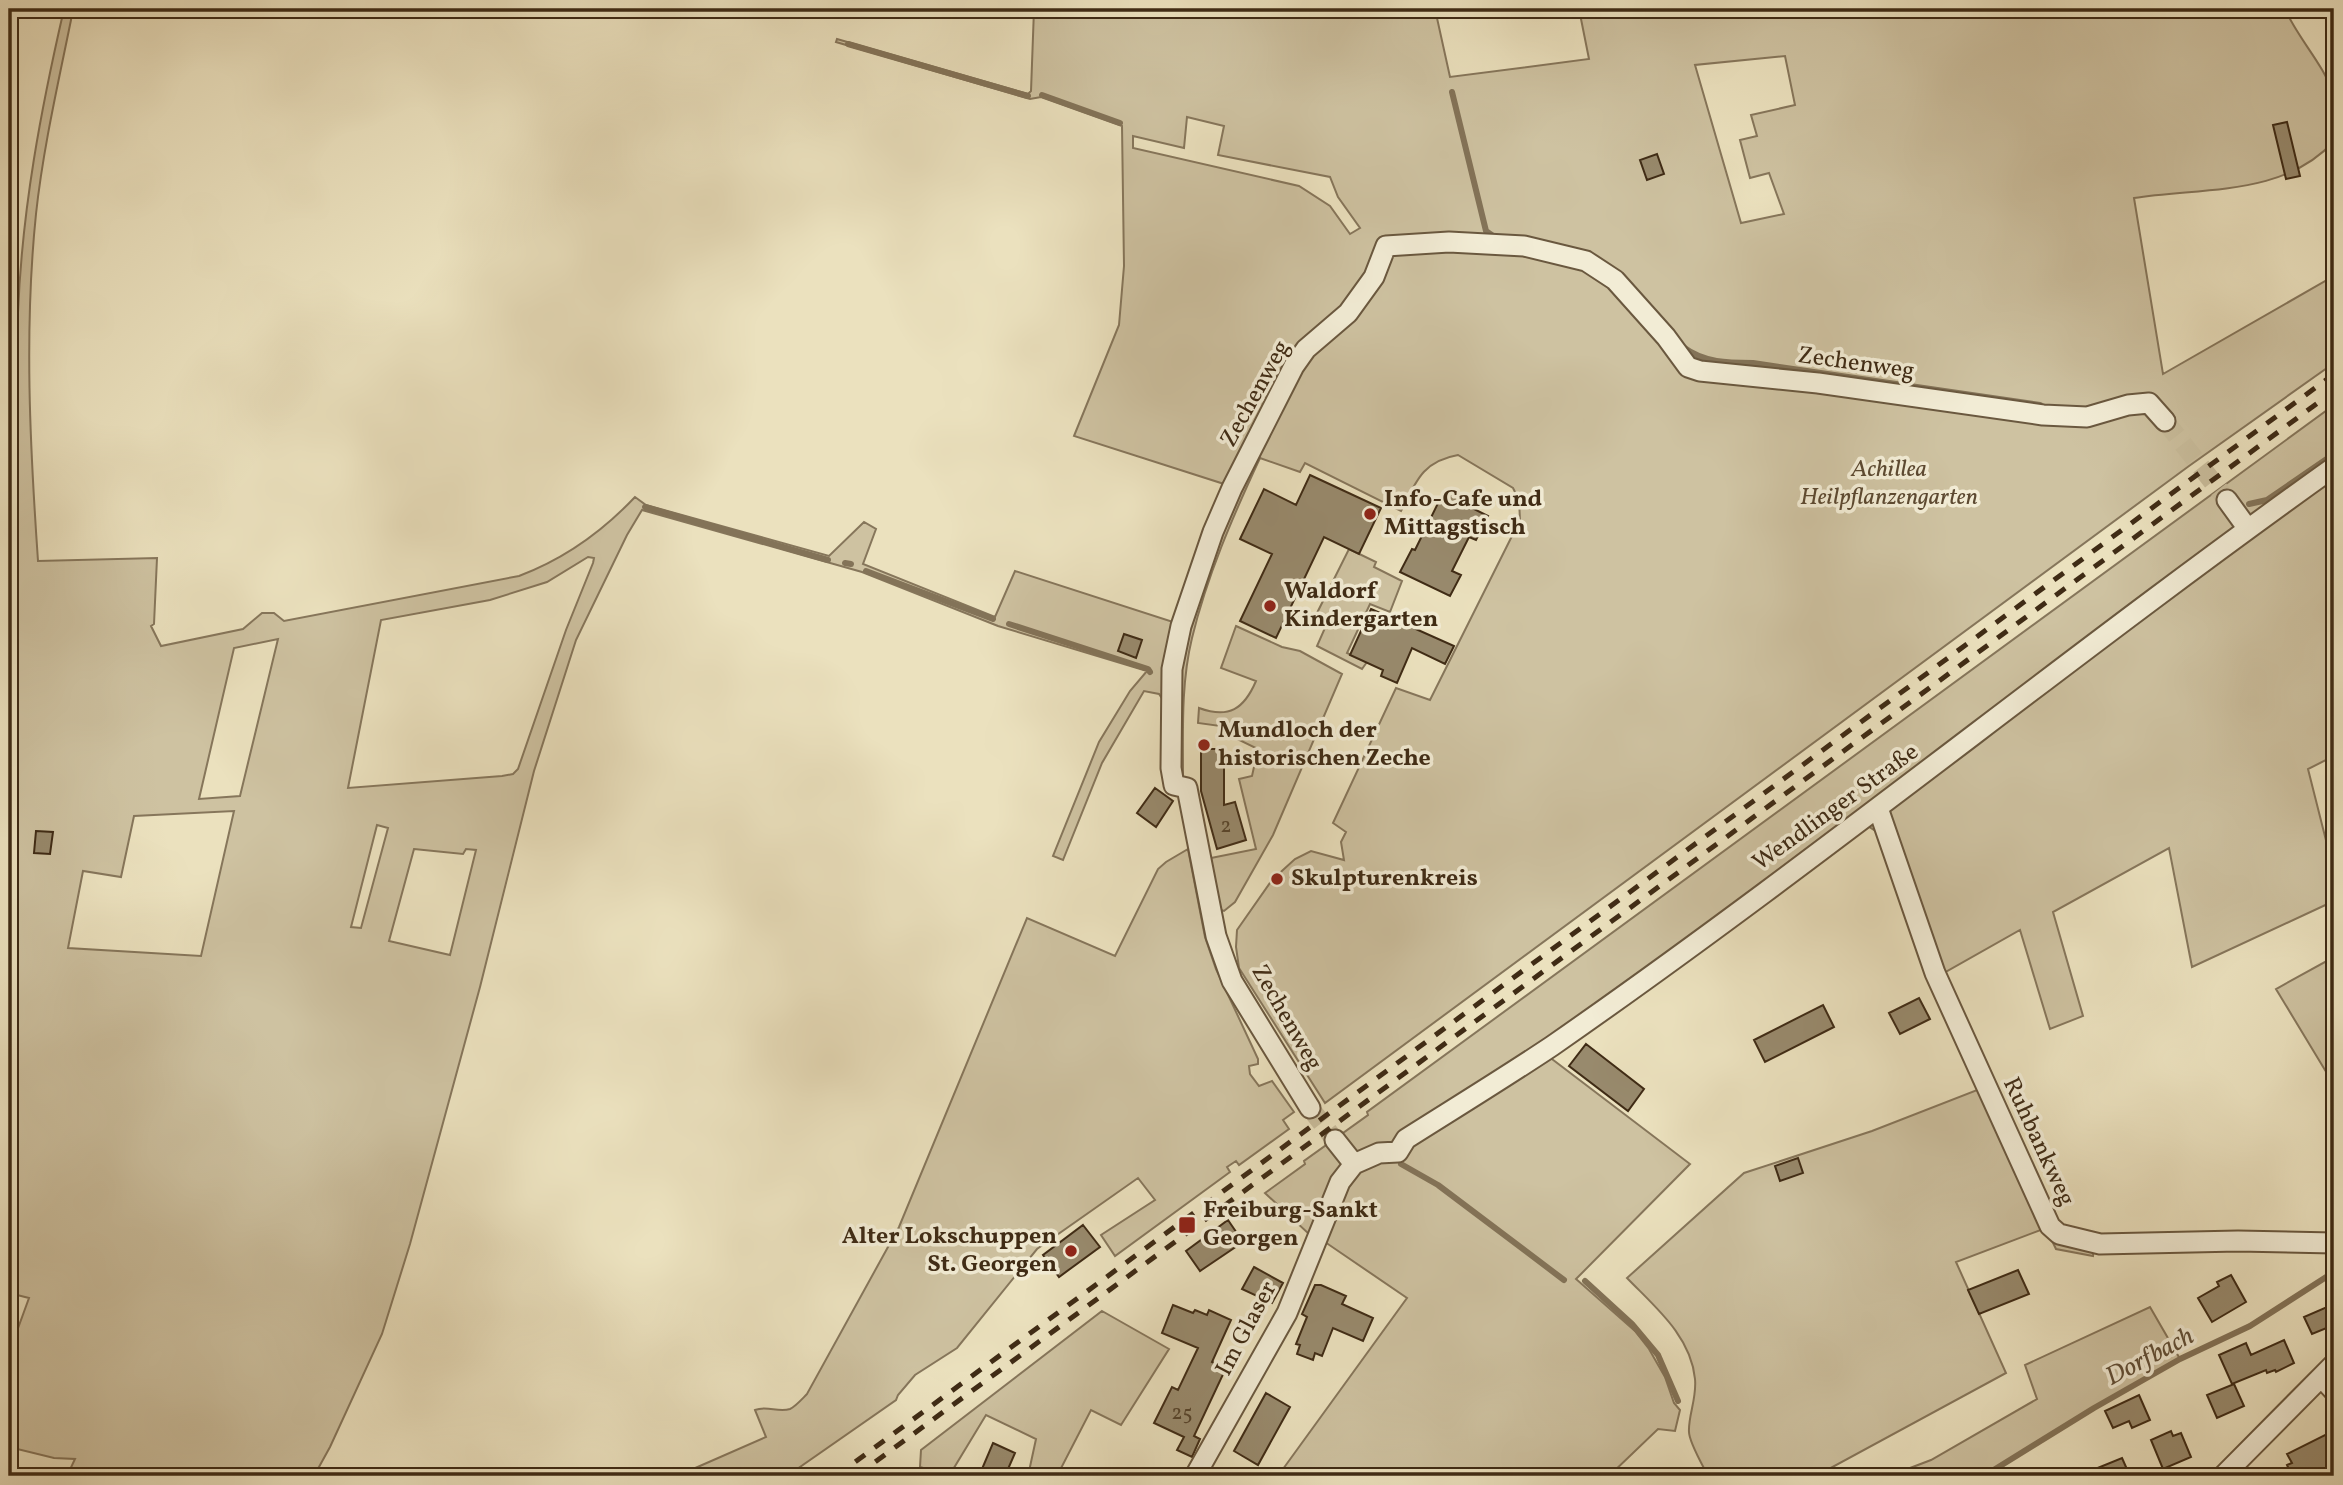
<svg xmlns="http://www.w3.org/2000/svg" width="2343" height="1485" font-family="Vollkorn,serif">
	<rect width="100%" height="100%" fill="#ebe1be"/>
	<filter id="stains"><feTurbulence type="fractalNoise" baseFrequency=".00286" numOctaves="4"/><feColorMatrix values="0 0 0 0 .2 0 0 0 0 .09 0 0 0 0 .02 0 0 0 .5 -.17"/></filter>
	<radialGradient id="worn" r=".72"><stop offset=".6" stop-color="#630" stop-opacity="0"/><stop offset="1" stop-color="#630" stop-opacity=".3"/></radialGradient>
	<path fill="#cec2a1" stroke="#86765b" stroke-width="2" fill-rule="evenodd" d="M64,9H72L71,20C58,84 43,149 36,214C24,330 30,446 38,561L157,558L154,624L151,626L161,646L243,629L262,613H274L284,621L519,576C564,559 602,532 635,497L646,505L829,556L864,522L876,529L863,564L995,617L1015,571L1176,623L1224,484L1074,436L1119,325L1124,266L1122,126L1041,97L1030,99L836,42L837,39L1028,94L1031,91L1034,9H1435L1450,77L1589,59L1579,9H2285C2298,39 2324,64 2334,96C2337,109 2334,127 2334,141C2284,197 2201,187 2134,198L2163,374L2334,276V363L2189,466L1325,1103L1239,968L1236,947L1237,930L1272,880L1295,859L1311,851L1344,860L1341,842L1346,832L1333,823L1396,688L1430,700L1520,520L1519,500L1513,488L1458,455C1423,461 1416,481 1401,511L1305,463L1300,472L1260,458C1233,516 1207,576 1192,638C1181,683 1183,731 1183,777L1180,778L1163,700L1159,694L1144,691L1102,763L1063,860L1053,856L1099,742L1130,691L1147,671L998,626L862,572L642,510L627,535L576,640L534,771L480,987L410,1244L382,1334L330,1447L314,1476H67L75,1459L54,1458L9,1447V1353L29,1298L9,1293V314L18,313C22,209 41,109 64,9ZM1785,56L1795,105L1751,115L1757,136L1740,140L1750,178L1769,173L1784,214L1741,223L1695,65ZM1187,117L1224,126L1218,155L1330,177L1338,197L1360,228L1350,234L1330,206L1299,186L1133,148V136L1184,148ZM588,557L594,558L593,563L566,630L518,769L513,774L502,776L348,788L381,620L490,600L547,582ZM278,639L240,796L199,799L234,648ZM234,811L201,956L68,948L83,871L121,877L134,816ZM377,825L388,828L361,928L351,927ZM414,849L463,854L466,849L476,850L450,955L389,941Z
		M2334,405V756L2308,769L2334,872V901L2192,967L2169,848L2053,912L2083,1016L2050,1029L2020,930L1944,973L2053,1219L2094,1248L2093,1256L2056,1249L2046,1228L1956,1262L2006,1373L1816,1476H1708C1703,1466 1689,1442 1689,1432C1688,1416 1697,1398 1695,1379C1691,1336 1655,1307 1627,1278L1744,1173L1872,1131L1980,1089L1877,832L1863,823L1548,1056L1690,1164L1576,1279L1635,1331L1649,1349L1665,1377L1674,1403L1680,1410L1675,1431L1658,1429L1609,1476H1291L1283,1469L1407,1298L1325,1242L1310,1235L1265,1193L1305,1164L1304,1161L1368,1115L1367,1112Z
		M1349,549L1376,562L1374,567L1402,581L1390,612L1370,604L1347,653L1367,662L1362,669L1317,646L1325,628L1324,623L1315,617Z
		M1236,626L1282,647L1300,651L1342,674L1273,835L1235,902L1224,911L1221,910L1206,859L1256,849L1239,779L1252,776L1258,749L1233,737L1235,728L1198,723L1199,708C1229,719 1244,709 1256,681L1221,668Z
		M1188,849L1205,937L1216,969L1258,1059V1064L1249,1066L1250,1074L1259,1086L1272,1081L1294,1112L1283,1120L1289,1129L1239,1165L1236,1161L1227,1167L1230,1172L1115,1256L1101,1235L1155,1200L1138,1178L1037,1249L957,1348L915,1375L898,1395L896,1400L787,1476H677L766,1437L755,1410C767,1405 778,1413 790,1409C796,1406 802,1399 807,1394L899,1227L1027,918L1115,956L1158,869L1166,862Z
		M2334,957V1085L2276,989Z
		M2150,1307L2180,1359L2094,1408L1984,1476H1889L1931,1460L2037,1399L2025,1365Z
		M1102,1311L1169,1349L1121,1425L1091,1410L1057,1476H1028L1036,1439L986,1415L949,1476L920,1467L921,1450Z"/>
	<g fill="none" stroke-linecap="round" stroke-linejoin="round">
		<path stroke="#837358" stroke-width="6" d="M848,44L1028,96
			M1452,92L1486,231L1496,238
			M1042,95L1120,123
			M1683,347C1704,363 1728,363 1753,363L2040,405
			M2249,504L2267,500L2334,454
			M645,507L828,560
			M845,563L851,564
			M866,571L993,619
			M1009,624L1148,669L1150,672
			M1401,1164L1438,1185L1564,1280
			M1585,1281L1632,1324L1658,1355L1678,1401
			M1984,1476L2094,1408L2180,1359L2250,1326L2334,1272"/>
	</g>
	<path fill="#988a6d" stroke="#3f2b15" stroke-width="2" d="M2287,122L2300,176L2286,179L2273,125Z
		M1657,154L1664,174L1647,180L1640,160Z
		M1310,475L1381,508L1359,554L1324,537L1276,638L1240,621L1272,554L1240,539L1264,489L1296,505Z
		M1444,491L1463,500L1462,503L1488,516L1476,540L1469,537L1452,571L1461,575L1450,596L1400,572L1412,549L1415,550Z
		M1371,609L1454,646L1445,664L1412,648L1397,683L1381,676L1383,670L1350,655Z
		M1124,634L1142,640L1136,658L1118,651Z
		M1201,749H1224V805L1235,802L1246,840L1217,849L1201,791Z
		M1155,788L1173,801L1156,827L1137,813Z
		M36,831L53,832L50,854L34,853Z
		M1919,998L1930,1019L1900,1034L1889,1013Z
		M1823,1005L1834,1027L1765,1062L1754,1040Z
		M1586,1044L1644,1089L1628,1111L1569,1066Z
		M1798,1158L1803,1173L1780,1181L1775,1166Z
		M1228,1220L1243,1242L1200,1271L1186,1251Z
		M1083,1225L1100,1247L1059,1277L1043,1255Z
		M1254,1267L1283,1283L1272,1303L1242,1289Z
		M2018,1270L2029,1294L1979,1314L1968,1290Z
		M2231,1275L2246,1302L2212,1322L2198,1298L2219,1286L2217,1282Z
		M1315,1285H1321L1346,1296L1342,1304L1373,1318L1363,1341L1333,1328L1322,1356L1315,1353L1313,1360L1297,1354L1300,1345L1296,1344L1307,1317L1302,1314Z
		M1173,1305L1193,1313L1195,1310L1207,1315L1209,1310L1231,1320L1212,1362L1226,1368L1194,1436L1200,1439L1192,1457L1177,1450L1184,1437L1154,1423L1172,1387L1178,1390L1198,1348L1162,1333Z
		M2327,1307L2334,1325L2312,1334L2304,1317Z
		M2284,1340L2294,1363L2276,1372L2275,1370L2267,1373L2266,1370L2232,1384L2219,1355L2246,1343L2251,1355Z
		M2234,1384L2244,1406L2217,1418L2207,1395Z
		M1266,1393L1290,1407L1258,1465L1234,1451Z
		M2139,1395L2150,1420L2132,1428L2129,1421L2113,1428L2105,1411Z
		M2171,1431L2173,1436L2181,1433L2191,1457L2163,1469L2151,1440Z
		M2327,1434L2334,1449V1464L2325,1469L2328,1476H2292L2287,1465L2292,1463L2287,1454Z
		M993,1443L1015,1453L1005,1476H979Z
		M2122,1458L2130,1476H2078Z"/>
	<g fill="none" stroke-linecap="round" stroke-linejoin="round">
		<path stroke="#c9bd9c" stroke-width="19" stroke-dasharray="19 10" stroke-linecap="butt" d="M2165,421L2227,500
			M1310,1108L1335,1140"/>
		<defs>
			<path id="minor" d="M2227,500L2248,529
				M1878,808L1935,973L2050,1226L2059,1234L2100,1244L2238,1241L2334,1243
				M1310,1108L1232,981L1216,936L1187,788L1174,785L1171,768L1172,669L1181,626L1213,532L1232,488L1294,366L1306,349L1348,313L1374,277L1386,246L1449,242L1524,246L1586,261L1615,280L1666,337L1688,367L1700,371L1818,383L2043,415L2087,417L2128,405L2149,403L2165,421
				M1335,1140L1354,1164
				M1354,1164L1379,1153L1398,1152L1406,1139C1455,1108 1504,1078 1552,1046C1818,861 2070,655 2334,467
				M2322,1378L2334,1391
				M1195,1476L1287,1313L1340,1182L1354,1164
				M2223,1476L2334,1364"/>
		</defs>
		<use href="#minor" stroke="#6a583f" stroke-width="23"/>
		<use href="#minor" stroke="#f2ecd5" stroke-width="19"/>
		<path stroke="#3f2b15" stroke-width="5" stroke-dasharray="12 12" stroke-linecap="butt" d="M836,1476L2334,374
			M856,1476L2334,391"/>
	</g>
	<g fill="#8f2418" stroke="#f2ecd5" stroke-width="2.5">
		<circle cx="1370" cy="514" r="7"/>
		<circle cx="1270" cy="606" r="7"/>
		<circle cx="1204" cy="745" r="7"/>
		<circle cx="1277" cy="879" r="7"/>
		<rect x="1178" y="1216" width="18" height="18" rx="3.5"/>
		<circle cx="1071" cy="1251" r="7"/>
	</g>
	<g text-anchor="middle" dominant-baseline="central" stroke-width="7" stroke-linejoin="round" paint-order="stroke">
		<g font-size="21" fill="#55432b">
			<text x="1226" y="826">2</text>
			<text x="1182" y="1413">25</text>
		</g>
		<g font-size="24" fill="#3f2b15" stroke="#f2ecd5">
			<text transform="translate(1856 364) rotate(8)">Zechenweg</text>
			<text transform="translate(1256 394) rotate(-61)">Zechenweg</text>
			<text transform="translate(1836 808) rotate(-36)">Wendlinger Straße</text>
			<text transform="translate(1286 1018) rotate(60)">Zechenweg</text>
			<text transform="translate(2038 1142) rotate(65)">Ruhbankweg</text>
			<text transform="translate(1247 1329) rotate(-62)">Im Glaser</text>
		</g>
		<g font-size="24" font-style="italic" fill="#5c4931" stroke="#f2ecd5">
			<text x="1889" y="470">Achillea<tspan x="1889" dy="28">Heilpflanzengarten</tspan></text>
		</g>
		<g font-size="24" font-weight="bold" fill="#3f2b15" stroke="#f2ecd5" text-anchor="start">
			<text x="1384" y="500">Info-Cafe und<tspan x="1384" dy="28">Mittagstisch</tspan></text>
			<text x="1284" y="592">Waldorf<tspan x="1284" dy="28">Kindergarten</tspan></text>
			<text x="1218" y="731">Mundloch der<tspan x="1218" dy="28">historischen Zeche</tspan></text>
			<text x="1291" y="879">Skulpturenkreis</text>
			<text x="1203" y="1211">Freiburg-Sankt<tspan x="1203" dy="28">Georgen</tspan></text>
			<text x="1057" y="1237" text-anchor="end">Alter Lokschuppen<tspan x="1057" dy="28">St. Georgen</tspan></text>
		</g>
		<g font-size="26" font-style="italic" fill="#614f37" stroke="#f2ecd5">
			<text transform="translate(2150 1357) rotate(-28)">Dorfbach</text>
		</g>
	</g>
	<rect width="2343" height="1485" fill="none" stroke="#ebe1be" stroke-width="35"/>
	<rect x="10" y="10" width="2322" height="1464" fill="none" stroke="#3f2b15" stroke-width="3.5"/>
	<rect x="18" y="18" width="2308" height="1450" fill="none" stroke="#3f2b15" stroke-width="2"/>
	<rect width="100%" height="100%" filter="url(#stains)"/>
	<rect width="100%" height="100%" fill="url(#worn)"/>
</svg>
